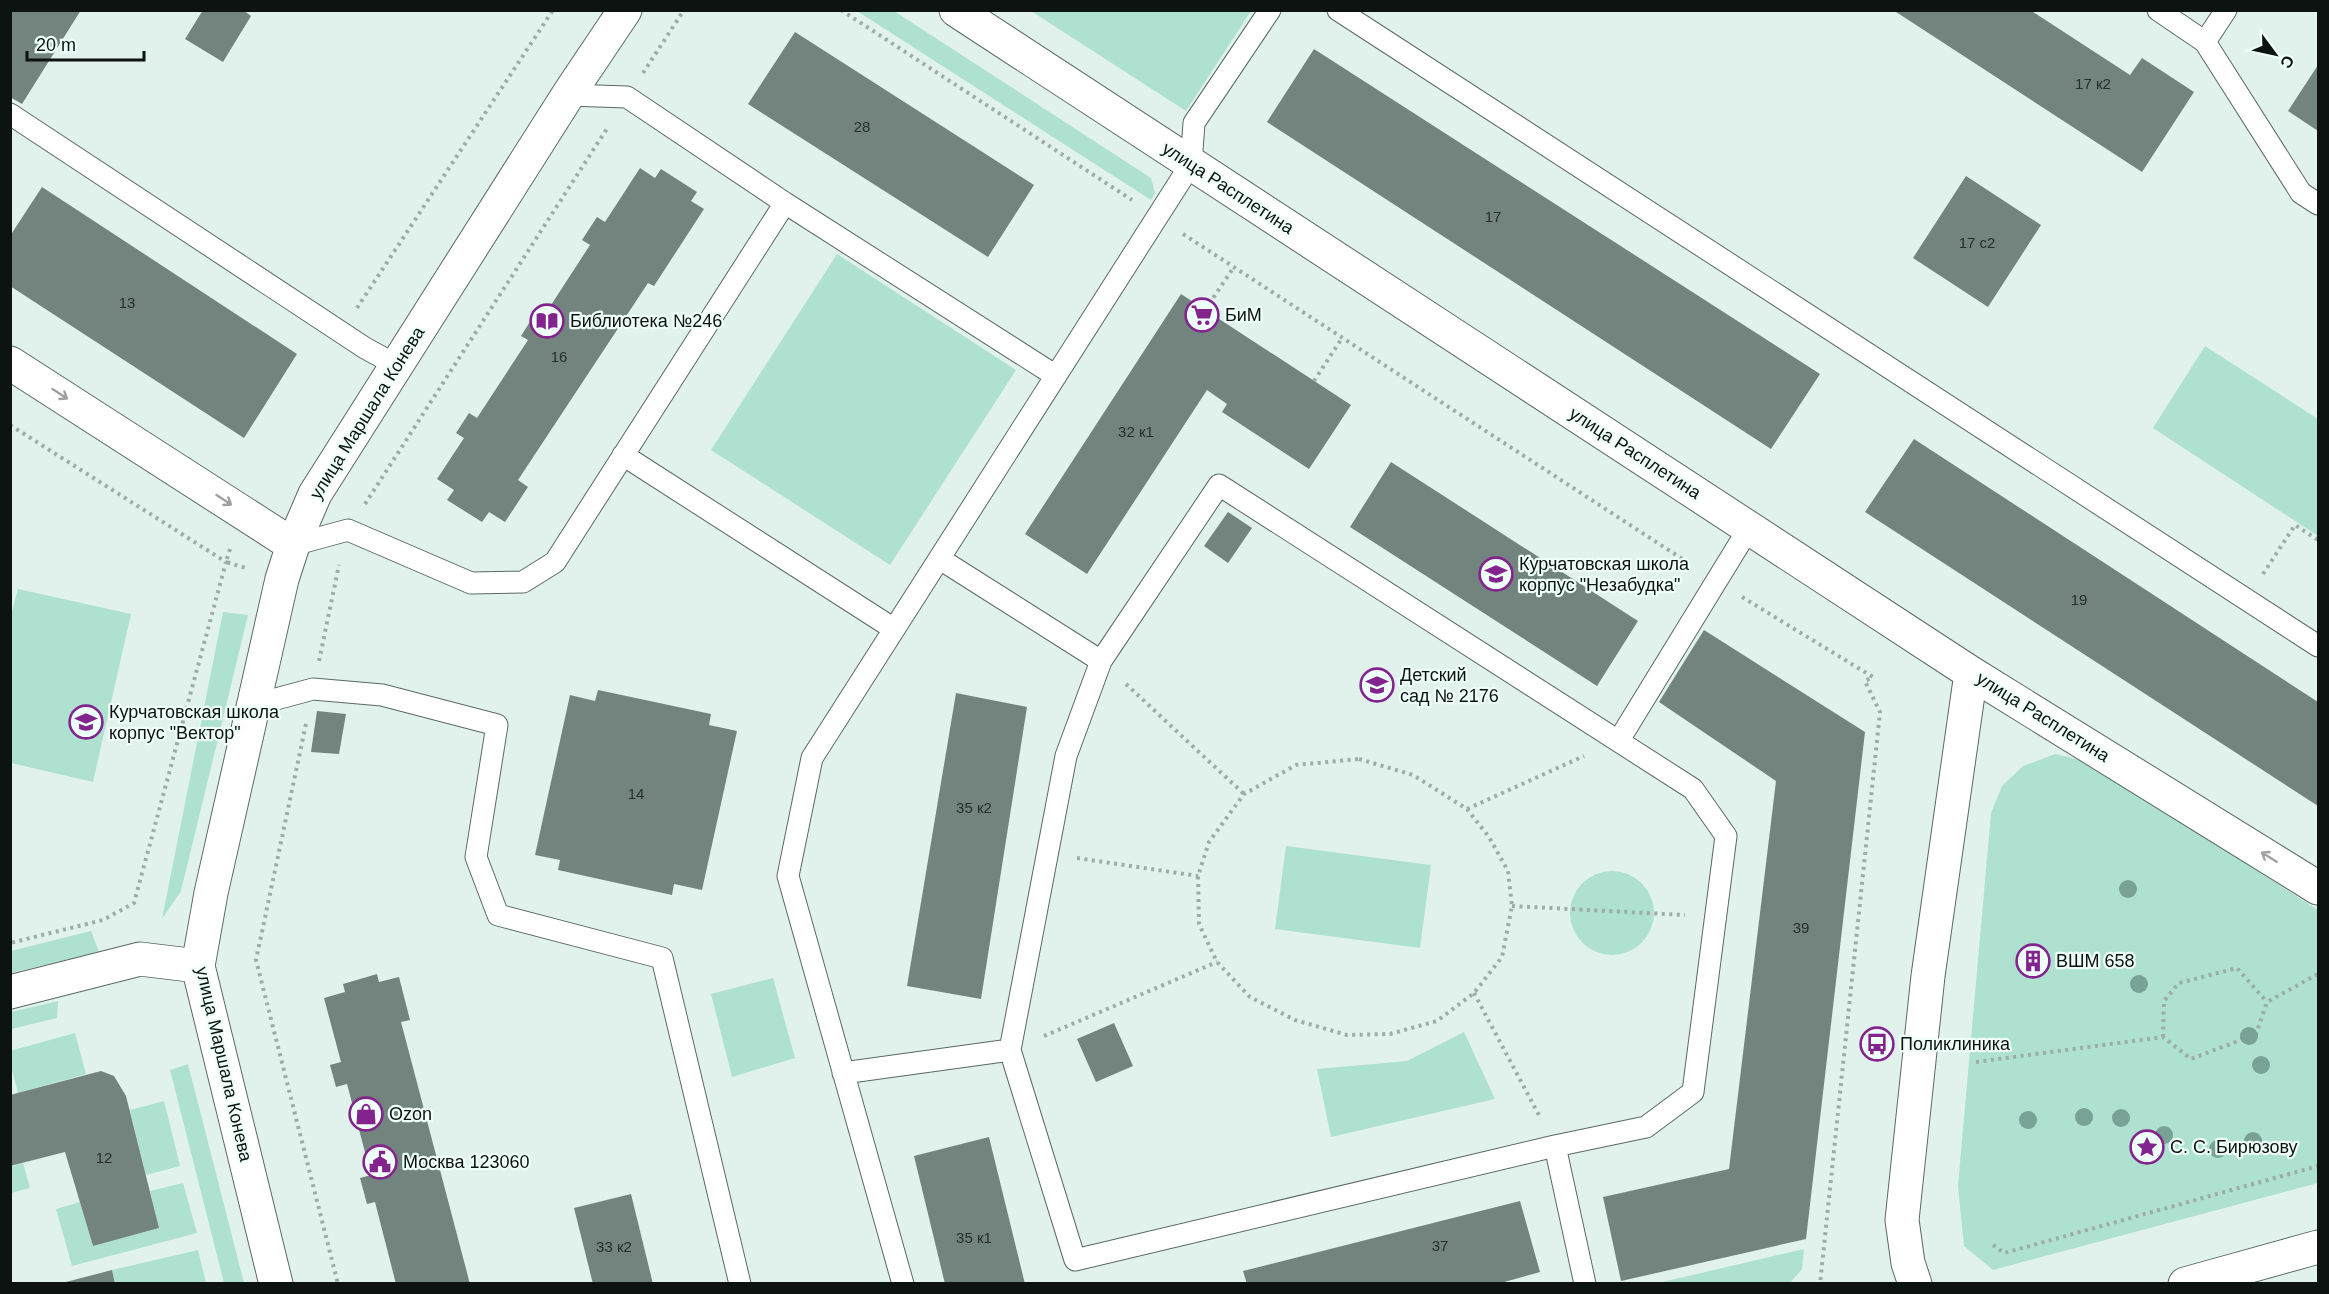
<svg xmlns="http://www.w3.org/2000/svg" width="2329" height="1294" font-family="Arial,sans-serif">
	<rect width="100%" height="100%" fill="#e1f2ec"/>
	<path fill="#aee1d0" d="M857,11H894L1151,178L1155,193L1151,200Z
		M1031,11H1251L1186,111Z
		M837,254L1016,370L890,565L711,450Z
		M2205,346L2318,419V536L2153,428Z
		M18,589L131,614L93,782L11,763L10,619Z
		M223,612L248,615L181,891L162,919Z
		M2055,754L2086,761L2318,910V1183L1993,1270L1964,1246L1958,1186L1991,813L2002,786L2023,766Z
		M1286,846L1431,865L1420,948L1275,929Z
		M1570 913a42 42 0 1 1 84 0a42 42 0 1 1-84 0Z
		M91,931L99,952L11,973V951Z
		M773,978L795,1058L732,1077L711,994Z
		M58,1001L57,1018L11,1029V1012Z
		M1464,1032L1495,1099L1331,1137L1317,1069L1407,1061Z
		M75,1033L86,1074L18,1093L11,1067L10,1051Z
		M188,1064L244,1283H224L170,1070Z
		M164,1101L180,1166L146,1175L130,1110Z
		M23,1163L30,1188L11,1193V1166Z
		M183,1183L197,1233L72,1266L56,1209L80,1202L93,1246L159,1228L150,1191Z
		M1804,1249L1802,1269L1790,1283H1658Z
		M198,1250L206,1283H115L112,1270Z"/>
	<path fill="#73837d" d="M10,10H81L22,104L10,97Z
		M203,10H243L251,16L223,62L185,39Z
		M1893,10H2030L2130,75L2142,58L2194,92L2142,172Z
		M795,32L1034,185L988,257L748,104Z
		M1314,49L1820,374L1771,449L1267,122Z
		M2318,65V131L2288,111Z
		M640,168L655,178L661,169L697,192L691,201L704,209L654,286L648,283L518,480L528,487L505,522L489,512L482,522L447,500L454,490L437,479L464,438L456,433L469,413L477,418L528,340L521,336L533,317L540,322L590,245L582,240L597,217L605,222Z
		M1966,176L2041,225L1988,307L1913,258Z
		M42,187L297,354L244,438L10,286V236Z
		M1181,294L1351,405L1309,469L1222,412L1227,404L1207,390L1087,574L1025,534Z
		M1914,439L2318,702V806L1865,512Z
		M1391,462L1638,621L1597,686L1350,527Z
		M1228,512L1252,528L1228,563L1204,546Z
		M1704,630L1865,732L1806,1239L1621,1281L1603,1197L1729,1169L1776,781L1659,702Z
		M598,690L711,714L709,725L737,731L702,890L674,884L672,895L558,870L560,860L535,855L570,695L595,701Z
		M956,693L1027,707L981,999L907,986Z
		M317,711L346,714L339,754L311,752Z
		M2040,947L2048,960L2041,975L2025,974L2018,961L2024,948Z
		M377,974L379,982L399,977L410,1020L401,1022L470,1284H396L375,1202L367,1204L360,1178L371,1175L347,1084L336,1087L330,1065L341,1062L324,998L345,992L343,984Z
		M1114,1023L1133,1066L1096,1082L1077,1039Z
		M101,1071L114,1076L126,1096L159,1228L93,1246L65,1152L10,1166V1095Z
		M989,1137L1025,1284H945L914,1156Z
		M631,1194L653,1284H593L574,1208Z
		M1520,1201L1540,1272L1497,1284H1247L1243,1271Z
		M112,1270L115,1284H62V1283Z"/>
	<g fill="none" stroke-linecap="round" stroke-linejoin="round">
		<defs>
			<path id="lane" d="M1338,10L2318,646
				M2158,10L2205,42L2301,193L2318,204
				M2205,42L2226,10
				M568,95L627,97L785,203L1056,376
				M10,114L365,348L396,365
				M623,455L894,629
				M1219,485L1693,789L1726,836L1693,1092L1646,1127L1555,1146L1075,1260L1010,1050L1066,756L1101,661Z
				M293,545L348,530L471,583L523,582L555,562L785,203
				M940,559L1101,661
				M254,705L313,689L382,695L497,725L476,857L498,915L662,958L740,1284
				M1619,740L1749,528
				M843,1073L1010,1050
				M1555,1146L1585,1284
				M903,1284L788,876L812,758L1191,164L1194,123L1270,10"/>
			<path id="street" d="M10,363L293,545
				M10,992L140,959L198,966"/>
			<path id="secondary" d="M956,10L1971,673L2318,888
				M276,1284L198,966L211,893L282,579L293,545L315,494L568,95L625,10
				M1915,1284L1908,1263L1902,1220L1928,976L1971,673
				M2185,1284L2318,1247"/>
		</defs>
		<use href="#lane" stroke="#5a6963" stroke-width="23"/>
		<use href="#street" stroke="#5a6963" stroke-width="35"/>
		<use href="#secondary" stroke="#5a6963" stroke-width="35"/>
		<path stroke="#9eaca7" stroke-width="4" stroke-dasharray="3 4.5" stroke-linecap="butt" d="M841,10L1132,200
			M643,73L684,10
			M1183,234L1690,564
			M357,308L553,10
			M1205,310L1234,267
			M1314,381L1342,338
			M10,425L226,562L134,903L103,920L10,943
			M365,504L608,127
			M230,549L226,562L246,568
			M2263,574L2295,525L2318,540
			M1742,597L1873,677L1865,681L1880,712L1820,1284
			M319,661L339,565
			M1126,684L1244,794
			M306,724L256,960L338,1284
			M1359,759L1413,775L1467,809L1489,837L1508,871L1512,906L1502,957L1474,993L1437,1021L1390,1034L1347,1035L1295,1020L1250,997L1217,962L1199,924L1198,876L1209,842L1244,794L1296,765Z
			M1467,809L1584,756
			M1077,858L1198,876
			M1512,906L1685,915
			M1474,993L1541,1119
			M1044,1036L1217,962
			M2163,1037L2164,1001L2179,983L2237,968L2267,1002
			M1976,1062L2163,1037L2191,1059L2256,1034L2267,1002L2318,974
			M1993,1245L2004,1253L2318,1166"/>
		<use href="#lane" stroke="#fff" stroke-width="21"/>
		<use href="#street" stroke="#fff" stroke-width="33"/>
		<use href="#secondary" stroke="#fff" stroke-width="33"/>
	</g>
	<g fill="#7aa196">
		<circle cx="2128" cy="889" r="9"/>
		<circle cx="2139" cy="984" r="9"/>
		<circle cx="2249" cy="1036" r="9"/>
		<circle cx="2261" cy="1065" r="9"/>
		<circle cx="2084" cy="1117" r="9"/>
		<circle cx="2121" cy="1118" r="9"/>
		<circle cx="2028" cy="1120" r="9"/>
		<circle cx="2164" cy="1135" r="9"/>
		<circle cx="2253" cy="1141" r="9"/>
		<circle cx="2218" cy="1149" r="9"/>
	</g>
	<defs><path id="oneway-shaft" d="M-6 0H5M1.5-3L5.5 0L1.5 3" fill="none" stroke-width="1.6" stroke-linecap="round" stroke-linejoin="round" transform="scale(1.5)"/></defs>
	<g stroke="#9ea1a0">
		<use href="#oneway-shaft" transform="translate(60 394) rotate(33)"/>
		<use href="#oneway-shaft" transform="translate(224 500) rotate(33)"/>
		<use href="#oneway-shaft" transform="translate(2269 857) rotate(-148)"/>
	</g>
	<defs>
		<symbol id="supermarket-ring" viewBox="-11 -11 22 22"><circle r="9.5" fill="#eefff9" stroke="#82238e" stroke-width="1.5"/><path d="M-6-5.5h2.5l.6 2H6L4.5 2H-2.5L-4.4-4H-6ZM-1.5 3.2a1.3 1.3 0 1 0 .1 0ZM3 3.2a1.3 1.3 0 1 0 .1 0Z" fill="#82238e"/></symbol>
		<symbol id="library-ring" viewBox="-11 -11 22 22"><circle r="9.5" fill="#eefff9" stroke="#82238e" stroke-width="1.5"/><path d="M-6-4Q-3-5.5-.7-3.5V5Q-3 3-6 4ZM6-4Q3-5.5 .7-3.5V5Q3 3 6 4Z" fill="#82238e"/></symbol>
		<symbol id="school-ring" viewBox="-11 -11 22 22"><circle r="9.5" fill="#eefff9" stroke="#82238e" stroke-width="1.5"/><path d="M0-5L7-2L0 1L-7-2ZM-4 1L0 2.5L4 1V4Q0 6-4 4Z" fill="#82238e"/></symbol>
		<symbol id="building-ring" viewBox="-11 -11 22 22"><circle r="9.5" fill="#eefff9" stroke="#82238e" stroke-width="1.5"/><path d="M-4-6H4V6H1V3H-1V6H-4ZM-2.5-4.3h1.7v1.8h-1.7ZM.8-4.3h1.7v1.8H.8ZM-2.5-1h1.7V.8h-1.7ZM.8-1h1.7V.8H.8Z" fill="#82238e"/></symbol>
		<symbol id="bus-ring" viewBox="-11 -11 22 22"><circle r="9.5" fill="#eefff9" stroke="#82238e" stroke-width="1.5"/><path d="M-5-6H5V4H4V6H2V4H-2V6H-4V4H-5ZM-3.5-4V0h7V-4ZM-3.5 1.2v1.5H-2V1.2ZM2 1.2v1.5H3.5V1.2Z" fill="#82238e"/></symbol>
		<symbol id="shop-ring" viewBox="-11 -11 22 22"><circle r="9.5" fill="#eefff9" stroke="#82238e" stroke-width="1.5"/><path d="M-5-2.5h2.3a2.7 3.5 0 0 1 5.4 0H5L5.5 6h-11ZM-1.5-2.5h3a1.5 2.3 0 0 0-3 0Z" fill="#82238e"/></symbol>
		<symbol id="sight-ring" viewBox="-11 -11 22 22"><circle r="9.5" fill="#eefff9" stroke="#82238e" stroke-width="1.5"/><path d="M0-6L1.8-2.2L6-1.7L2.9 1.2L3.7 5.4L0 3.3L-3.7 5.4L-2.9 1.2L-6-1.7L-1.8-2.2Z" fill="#82238e"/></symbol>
		<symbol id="civic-ring" viewBox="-11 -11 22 22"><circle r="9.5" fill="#eefff9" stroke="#82238e" stroke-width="1.5"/><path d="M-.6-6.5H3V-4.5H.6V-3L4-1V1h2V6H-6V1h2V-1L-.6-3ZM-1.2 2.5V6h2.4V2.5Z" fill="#82238e"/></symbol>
	</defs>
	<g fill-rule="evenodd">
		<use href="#supermarket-ring" x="1183" y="296" width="38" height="38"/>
		<use href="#library-ring" x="528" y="302" width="38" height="38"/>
		<use href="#school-ring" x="1477" y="555" width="38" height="38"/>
		<use href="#school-ring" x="1358" y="666" width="38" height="38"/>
		<use href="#school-ring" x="67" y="703" width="38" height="38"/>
		<use href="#building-ring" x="2014" y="942" width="38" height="38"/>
		<use href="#bus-ring" x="1858" y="1025" width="38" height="38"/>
		<use href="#shop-ring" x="347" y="1095" width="38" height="38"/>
		<use href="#sight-ring" x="2128" y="1128" width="38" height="38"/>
		<use href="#civic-ring" x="361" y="1143" width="38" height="38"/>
	</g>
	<g text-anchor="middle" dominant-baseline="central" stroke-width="4.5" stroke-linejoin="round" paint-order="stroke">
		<g font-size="15" fill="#262f2c">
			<text x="2093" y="83">17 к2</text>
			<text x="862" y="126">28</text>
			<text x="1493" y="216">17</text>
			<text x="1977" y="242">17 с2</text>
			<text x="127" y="302">13</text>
			<text x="559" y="356">16</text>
			<text x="1136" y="431">32 к1</text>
			<text x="2079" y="599">19</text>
			<text x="636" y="793">14</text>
			<text x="974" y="807">35 к2</text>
			<text x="1801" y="927">39</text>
			<text x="104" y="1157">12</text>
			<text x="974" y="1237">35 к1</text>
			<text x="1440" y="1245">37</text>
			<text x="614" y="1246">33 к2</text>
		</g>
		<g font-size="18" fill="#0d1311" stroke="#eefff9">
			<text transform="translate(1228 188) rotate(33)">улица Расплетина</text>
			<text transform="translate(367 413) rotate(-58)">улица Маршала Конева</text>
			<text transform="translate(1635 453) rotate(33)">улица Расплетина</text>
			<text transform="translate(2043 717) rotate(32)">улица Расплетина</text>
			<text transform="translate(224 1064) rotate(77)">улица Маршала Конева</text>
		</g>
		<g font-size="18" fill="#0d1311" stroke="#eefff9" text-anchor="start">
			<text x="1225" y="315">БиМ</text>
			<text x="570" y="321">Библиотека №246</text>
			<text x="1519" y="564">Курчатовская школа<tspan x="1519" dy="21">корпус "Незабудка"</tspan></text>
			<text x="1400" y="675">Детский<tspan x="1400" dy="21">сад № 2176</tspan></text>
			<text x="109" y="712">Курчатовская школа<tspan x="109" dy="21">корпус "Вектор"</tspan></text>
			<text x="2056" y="961">ВШM 658</text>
			<text x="1900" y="1044">Поликлиника</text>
			<text x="389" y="1114">Ozon</text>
			<text x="2170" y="1147">С. С. Бирюзову</text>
			<text x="403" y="1162">Москва 123060</text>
		</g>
	</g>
	<rect width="2329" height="1294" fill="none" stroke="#0d1311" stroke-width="24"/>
	<g transform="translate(2275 54) rotate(123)" stroke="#eefff9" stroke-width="4.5" paint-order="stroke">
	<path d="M0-4.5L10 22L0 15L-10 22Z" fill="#0d1311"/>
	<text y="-9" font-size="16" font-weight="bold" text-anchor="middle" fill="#0d1311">С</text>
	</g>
	<path d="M27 51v9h117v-9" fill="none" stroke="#0d1311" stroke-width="3"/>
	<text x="36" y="51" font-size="18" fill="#0d1311" stroke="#eefff9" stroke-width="4.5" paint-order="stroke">20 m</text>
</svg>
